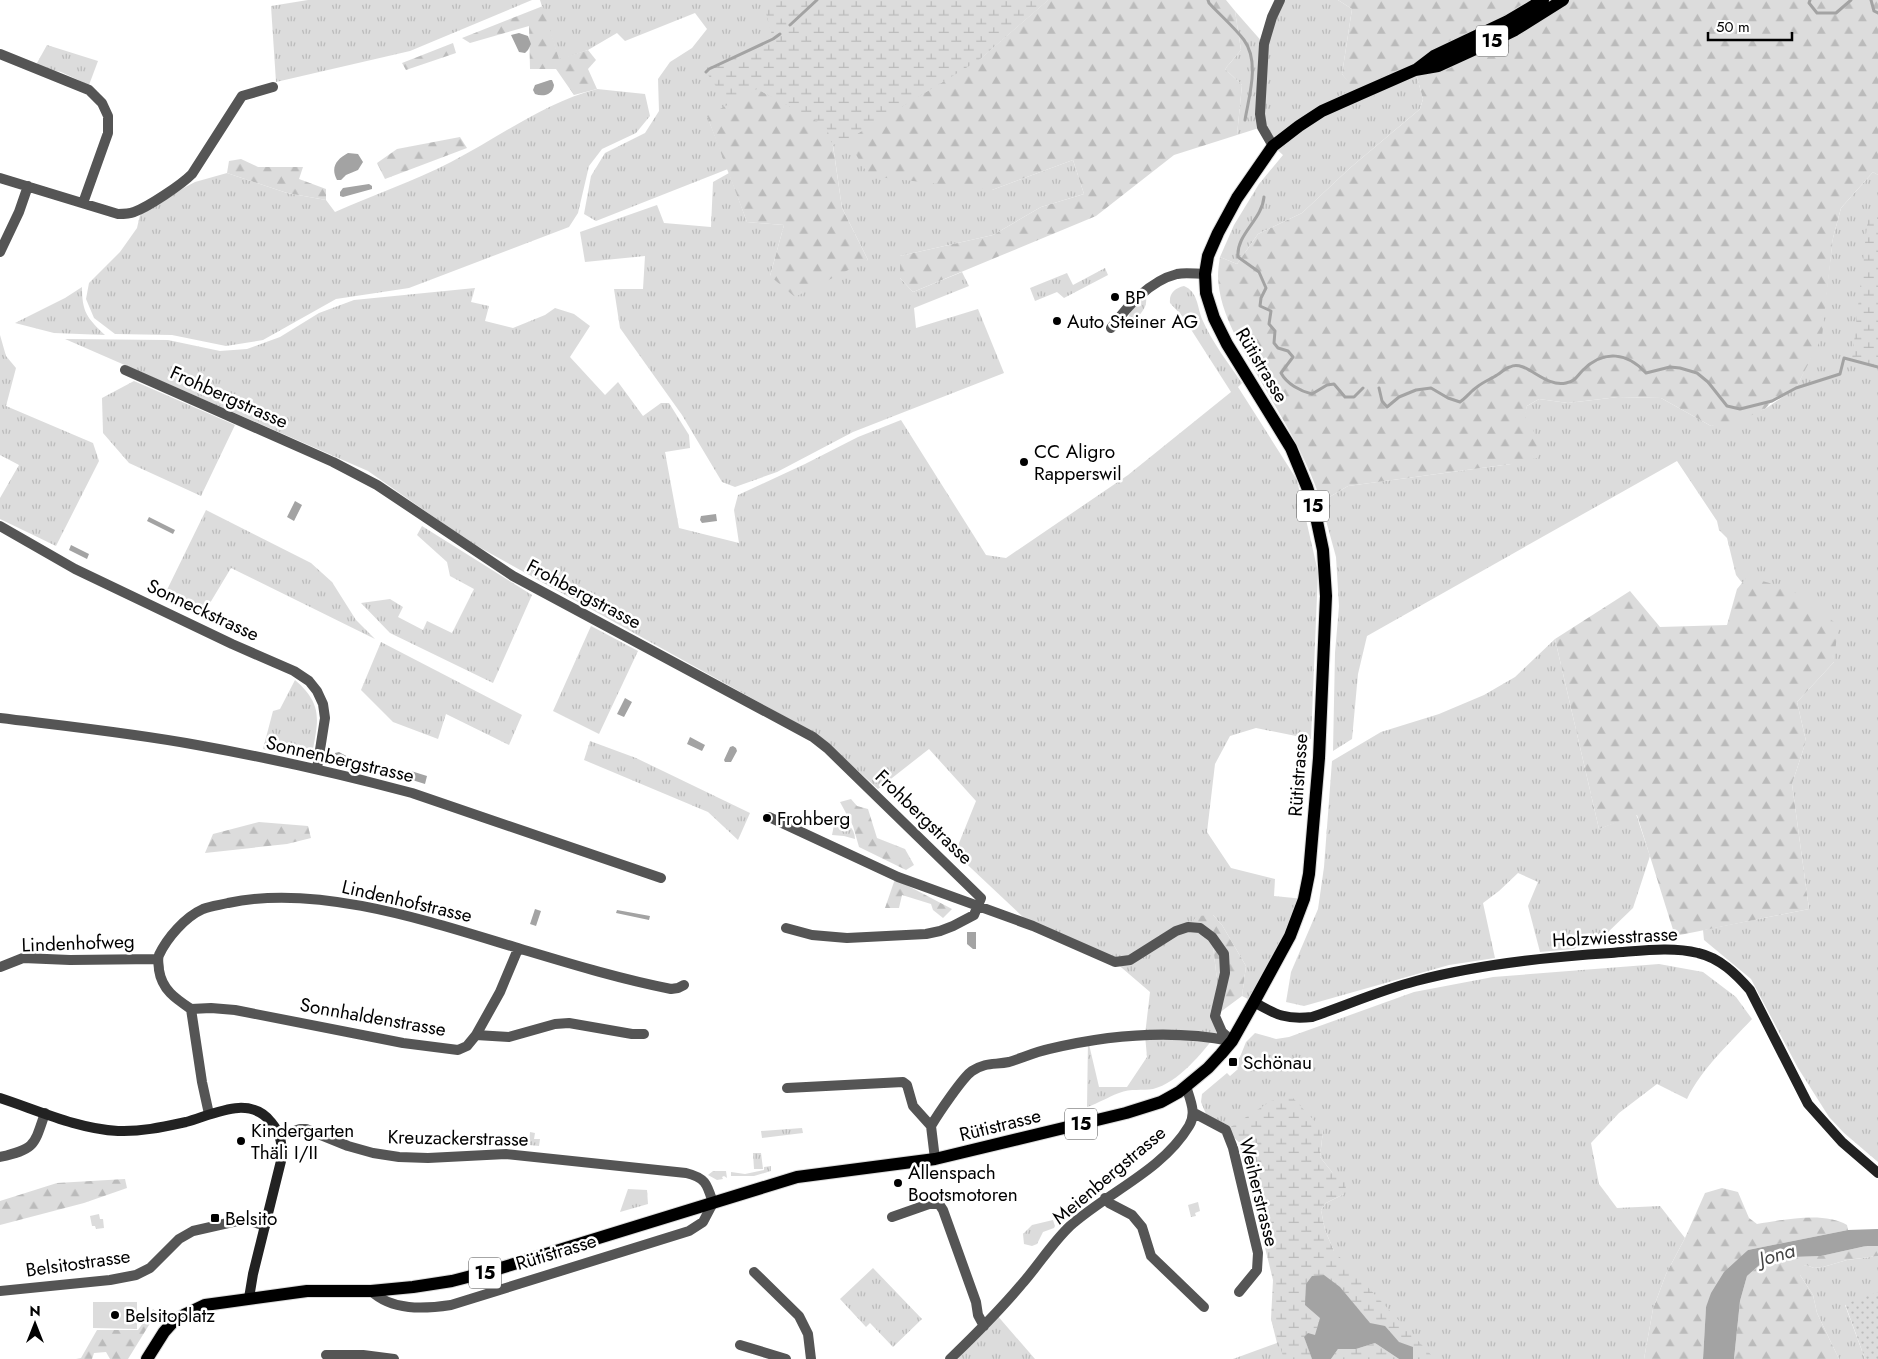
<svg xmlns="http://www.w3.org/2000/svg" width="1878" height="1359" font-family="Jost,sans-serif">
	<defs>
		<pattern id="grass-tufts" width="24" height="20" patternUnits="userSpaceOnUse" patternTransform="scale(1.25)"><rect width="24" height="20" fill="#dcdcdc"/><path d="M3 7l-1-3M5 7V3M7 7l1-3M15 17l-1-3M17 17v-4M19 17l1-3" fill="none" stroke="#bbb"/></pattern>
		<pattern id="forest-firs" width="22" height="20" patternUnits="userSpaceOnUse" patternTransform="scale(1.25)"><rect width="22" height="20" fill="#dcdcdc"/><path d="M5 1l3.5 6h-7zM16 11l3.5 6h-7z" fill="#bbb"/></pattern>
		<pattern id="wetland-marsh" width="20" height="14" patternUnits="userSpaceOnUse" patternTransform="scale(1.25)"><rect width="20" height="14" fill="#dcdcdc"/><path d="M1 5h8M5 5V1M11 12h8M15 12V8" fill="none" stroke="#bbb"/></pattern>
		<pattern id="garden-dots" width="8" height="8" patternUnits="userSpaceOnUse" patternTransform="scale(1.25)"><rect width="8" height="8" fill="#dcdcdc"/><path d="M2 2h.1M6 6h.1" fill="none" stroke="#bbb" stroke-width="1.8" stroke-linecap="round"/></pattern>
	</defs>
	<rect width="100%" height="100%" fill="#fff"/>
	<path fill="url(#grass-tufts)" d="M308,0H532L410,51L276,82L271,6Z
		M540,0H1048L979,60L992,190L1073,160L1084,194L1041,207L993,235L900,256V278L913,292L962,272L969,286L914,308L916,328L978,309L1004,373L853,432L777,472L735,487L722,482L682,415L620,328L614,289H643L645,256L585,262L580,232L657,205L664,223L711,227L713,182L729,173L747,222L784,225L770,276L868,260L842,208L833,145L707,116L728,169L596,221L584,214L591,176L605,153L645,133L659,111L658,79L670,62L692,48L707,29L695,13L625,41L617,33L588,50L559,60Z
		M1280,0H1338L1352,9L1342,74L1359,94L1415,70L1423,99L1420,109L1350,168L1302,213L1258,234L1237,264L1220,257L1234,225L1259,184L1283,155L1273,146L1262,127L1237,135L1242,85L1225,69L1241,50L1235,11L1264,44Z
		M47,45L98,61L89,85L61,72L39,67L37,63Z
		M597,89L645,94L650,116L636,133L602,149L589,166L578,213L569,227L409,288L336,299L263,340L226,346L172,335L115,334L94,318L86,299L89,283L120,252L137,228L140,215L157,202L195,182L227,173L287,193L326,200L335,212C373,195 414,181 451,162C500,137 543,103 597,89Z
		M1873,172L1878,175V1162L1844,1133L1829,1117L1798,1068L1751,979L1704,940L1703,930L1809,909L1792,784L1806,741L1797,702L1834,662L1743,584L1736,575L1727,538L1719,530L1717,521L1677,461L1367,636L1358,674L1352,739L1333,751L1335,653L1339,606L1336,557L1321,502L1348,486L1511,464L1527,406L1539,399L1568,403L1618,397L1661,398L1711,426L1765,409L1796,388L1821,337L1833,238L1841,208Z
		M1105,268L1108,275L1064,298L1057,292L1035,301L1030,288L1067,273L1073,285Z
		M1184,286C1198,292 1197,306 1202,319C1212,342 1228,363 1242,383L1238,387L1297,480L1318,572L1311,739L1256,728L1230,736L1215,764L1207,832L1231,868L1275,879L1274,896L1304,899L1254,1002L1242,996L1246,966L1222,925L1213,915L1212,937L1218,989L1210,1014L1217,1034C1202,1053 1178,1083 1153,1089C1142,1091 1131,1088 1119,1093C1108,1097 1099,1103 1087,1107L1088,1040L1099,1087H1127L1147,1057L1145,1035L1150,992L1115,962L1023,917L955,853L976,801L929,749L878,789L818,735L468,541L368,471L65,339L168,340L220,351L247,349L280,337L319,313L354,300L475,288L471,302L489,306L485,321L513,328L545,315L555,308L574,314L590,326L570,357L605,395L618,382L643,416L661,403H669L689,435L690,448L665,452L679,528L739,543L734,510L738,495L805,464L858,437L901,420L986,555L1006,558L1128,475L1231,392L1183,317L1170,303C1169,293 1175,288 1184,286Z
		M82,287C82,312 87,318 105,335L54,333L15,323L65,298Z
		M1146,297C1148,311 1136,318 1126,326L1130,312Z
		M0,335L6,356L16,368L6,406L93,443L99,461L56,546L0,519V498L19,465L0,455Z
		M134,381L235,425L201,496L129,463L103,433L102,398Z
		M206,510L311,563L332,582L356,620L375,639L231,568L201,618L164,596Z
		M422,526L532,595L493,683L390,633L361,603L390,599L403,607L398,617L423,630L427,621L452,633L474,589L450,576L447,562L417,535Z
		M591,626L638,651L599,734L553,711Z
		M1555,639L1599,829L1636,814L1650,856L1633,908L1605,935L1587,940L1574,949L1540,952L1528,906L1538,882L1518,873L1499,891L1483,903L1495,958L1449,965L1304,1006L1286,1002L1291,972L1318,909L1324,867L1332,761L1381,732L1439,714L1484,695L1515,677Z
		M381,642L522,715L509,745L446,714L438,739L393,722L361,690Z
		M295,680C324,705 318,721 312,755L306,759L263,749L273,711L280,709Z
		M590,741L636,758L750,813L738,840L708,812L584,760Z
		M835,820C845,821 855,827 855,839L844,836L832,835Z
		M1659,964L1703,972L1736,997L1752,1019C1729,1044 1702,1068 1687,1099L1657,1084L1619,1113L1591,1143L1599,1184L1617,1208L1660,1206L1685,1238L1666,1274L1653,1309L1644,1359H1413L1412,1347L1304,1337L1312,1359H1233L1277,1343L1271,1319L1334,1251L1325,1230L1321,1210L1326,1203L1344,1194L1332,1172L1320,1157L1323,1130L1249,1181L1239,1142L1226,1130L1231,1127L1206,1114L1201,1102L1202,1094L1227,1073L1230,1076L1238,1069L1234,1065L1240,1057L1246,1042L1255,1033L1276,1039L1289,1037L1414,992L1493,977Z
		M802,1128L803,1133L762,1138L761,1131Z
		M530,1132L535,1133L534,1139H540L539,1146L529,1145Z
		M753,1153H761L763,1169H754Z
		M771,1166V1171L754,1176H731V1172L745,1174L764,1170V1167Z
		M713,1171H726L727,1178L724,1176L722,1177L723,1179L717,1180L708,1175Z
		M628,1189L647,1190L648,1204L620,1212Z
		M1198,1202L1200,1211L1195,1213L1196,1216L1191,1217L1188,1205Z
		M99,1214L100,1219H103L104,1228L96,1229L95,1226H92L90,1216Z
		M1053,1220L1055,1226L1054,1228L1043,1232L1037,1244L1032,1246L1024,1244L1023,1234L1032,1225Z
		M1878,1256V1293L1845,1305L1865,1359H1839L1817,1313L1813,1295L1800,1275V1267L1806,1265L1814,1268L1823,1267L1847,1260Z
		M873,1268L922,1319L893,1347L870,1323L866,1327L840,1299Z
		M996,1314L1035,1359H950Z"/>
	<path fill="url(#forest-firs)" d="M1048,0H1226L1235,11L1241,50L1225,69L1242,85L1237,135L1174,155L1096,216L913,292L900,278V256L993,235L1041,207L1084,194L1073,160L992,190L869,176L847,140L979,60Z
		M1338,0H1878V175L1873,172L1841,208L1833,238L1822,337L1796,388L1772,401L1765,409L1734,423L1711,426L1661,398L1618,397L1568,403L1539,399L1527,406L1525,417L1540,442L1537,458L1511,464L1348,486L1321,502C1308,460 1285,423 1263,385C1245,352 1219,316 1218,276C1218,270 1219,263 1220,257L1237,264L1258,234L1302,213L1350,168L1420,109L1423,99L1415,70L1358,95L1342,74L1352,9Z
		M543,6L559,59L588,50L596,60L588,69L597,89L574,95L556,69H530L529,26L470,43L462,38Z
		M453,43L456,53L406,70L402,63Z
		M757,89L826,126L833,146L842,208L868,260L795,297L770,276L784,225L747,222L707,116Z
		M460,137L467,148L385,179L377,163L397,149Z
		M241,159L258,167H303L299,179L326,189V200L287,193L227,173L229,161Z
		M1747,577L1789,588L1838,625L1834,662L1797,702L1806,741L1792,784L1809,909L1675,936L1637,815L1599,829L1555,639L1630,591L1660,627L1727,625L1737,589Z
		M851,799L857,806L868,809L877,838L905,849L914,865L906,870L859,847L853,826L840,802Z
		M259,822L308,826L311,838L287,844L205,853L213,834Z
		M895,879L952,909L943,918L933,910L931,904L902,895L899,908H885Z
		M1213,915L1222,925L1246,966L1242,996L1215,1016L1210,1014L1218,989L1212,937L1188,927L1197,916Z
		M125,1179L127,1188L84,1203L0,1225V1201L57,1183Z
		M1722,1188L1738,1192L1749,1218L1757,1224C1783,1220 1824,1211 1847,1225L1848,1230L1748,1250L1706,1307L1703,1359H1644L1653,1309L1666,1274L1685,1238L1705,1193Z
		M1866,1246H1878V1256L1847,1260L1823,1267L1814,1268L1806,1265L1800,1268V1275L1813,1295L1817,1313L1839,1359H1734L1740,1301L1747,1276L1765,1260L1793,1257L1821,1256Z
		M153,1309L157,1312L128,1359H110L106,1352L94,1353L92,1359H76L81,1358L97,1330H138Z"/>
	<path fill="url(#wetland-marsh)" d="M766,0H1048L979,60L847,140L833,145L826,126L757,89L729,105L706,72L709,69L773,39L763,2Z
		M1868,217L1878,219V367L1852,360Z
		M1292,1097L1323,1130L1320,1157L1332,1172L1347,1182L1344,1194L1326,1203L1321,1210L1325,1230L1334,1251L1435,1359H1413L1412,1347L1399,1342L1385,1326L1370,1323L1340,1287L1320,1318L1315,1335L1304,1337L1312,1359H1284L1271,1319L1273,1280L1239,1142L1226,1130L1271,1101Z
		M1375,1343L1399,1359H1331L1338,1349H1356Z"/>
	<path fill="url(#garden-dots)" d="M1878,1292V1359H1865L1845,1304Z"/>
	<path fill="#dcdcdc" d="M93,1302H137V1329L93,1328Z"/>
	<path fill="#a3a3a3" d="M519,33L528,36L531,44L528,50L525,53L519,52L511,35Z
		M550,80H552L554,85C553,95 543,97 535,94L533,90L535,85Z
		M348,153L358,154L363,162L358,170L346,175L341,180H337C330,167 337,159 348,153Z
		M369,184L372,186V189L343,197L340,196V192L343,188Z
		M295,501L302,505L294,521L287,517Z
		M716,514L717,521L702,523L700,520L701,516Z
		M149,517L175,530L173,534L147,521Z
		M71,545L89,554L87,559L69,550Z
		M625,698L632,702L624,717L617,714Z
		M690,737L705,745L702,751L687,744Z
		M733,746L736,748L737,751L731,762H725L724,760L730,747Z
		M339,752L350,758L351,761L349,764L337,763L334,760L335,753Z
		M411,771L427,776L425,784L409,779Z
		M535,909L541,911L536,926L530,924Z
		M617,910L650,916L649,920L616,913Z
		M967,932H976V949H973L967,944Z
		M1878,1229V1246H1866L1821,1256L1793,1257L1765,1260L1747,1276L1740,1301L1734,1359H1703L1706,1307L1711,1293L1724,1272L1748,1250L1848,1230Z
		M1324,1275L1340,1287L1370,1323L1385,1326L1399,1342L1413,1347V1359H1399L1375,1343L1356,1349H1338L1331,1359H1312L1304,1337L1308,1333L1315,1335L1320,1318L1305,1305L1306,1284L1312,1276Z"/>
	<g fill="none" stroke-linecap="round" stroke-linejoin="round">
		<path stroke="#a3a3a3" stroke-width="3" d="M1208,0L1209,3C1220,15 1234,27 1244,40C1260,62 1249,96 1245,120
			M1810,0L1809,3L1817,13H1836L1851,0
			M1871,0L1874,11L1878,13
			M790,25L817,0
			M706,72L709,69L773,39L780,34
			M1264,197C1262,220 1236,234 1238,257L1259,272L1266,288L1261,298L1260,306L1271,311L1269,324L1275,331L1274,343L1278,348L1288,351L1293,357L1281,373C1287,384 1300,391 1312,394L1327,385L1334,384L1345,397H1354L1363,388
			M1379,388L1382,401L1387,407L1399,397L1416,390L1431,388L1448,398L1460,402C1467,397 1471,391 1477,387C1483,382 1491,379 1497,375C1501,373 1505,368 1510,367C1526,359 1544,388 1566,383C1576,381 1577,376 1583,370C1604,349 1628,353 1646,373L1670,367L1680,368L1697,373L1708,382L1727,406L1740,409L1772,401L1796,388L1840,374L1844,358L1878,367"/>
		<defs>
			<path id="primary" d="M1417,69L1434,56L1508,21L1543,0
				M147,1359L164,1332L173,1322L184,1315L205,1305L307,1291H371L413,1287L452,1281L491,1271L797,1177L935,1159L1126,1113L1161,1102L1179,1092L1208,1068L1221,1054L1232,1041L1254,1002L1290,936L1304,899L1309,874L1319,758L1326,596L1323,550L1315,512L1307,487L1291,448L1227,344L1214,318L1206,293L1205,274L1208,256L1218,233L1237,198L1273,146L1299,126L1322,111L1358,95L1415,70L1438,66L1484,45L1515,30L1563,0"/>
		</defs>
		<use href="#primary" stroke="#dbdbdb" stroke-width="14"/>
		<path stroke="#555" stroke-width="10" d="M0,54L89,90L102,103L108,116V133L83,203
			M1273,146L1262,127L1260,114L1264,44L1272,17L1280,0
			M0,178L118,214C124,214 129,214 134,212C148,207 181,185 192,174L242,96L273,87
			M0,252L19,212L28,186
			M1111,328C1127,307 1149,281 1177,274C1186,272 1196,274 1205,274
			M125,370L333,462L377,485L513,576L813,737L827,748L981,898L974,915L953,926L940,931L926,934L847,938L812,935L786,928
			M0,526L75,569L232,644L294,671L309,681L317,691L323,704L325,718L317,769
			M0,718C65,726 132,733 197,745C269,758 341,774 412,793L661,878
			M769,817L898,877L1033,926L1115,962L1130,960L1176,931L1188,927L1200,928L1212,937L1224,954L1225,973L1215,1016L1222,1032L1232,1041
			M0,967L23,958L70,960L158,959
			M191,1009L211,1008L235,1010L403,1043L458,1050L467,1046L476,1035L500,992L518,949
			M476,1035L509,1037L555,1024L569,1023L632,1034H644
			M787,1088L903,1082L907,1085L913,1106L931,1126L935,1159
			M1194,1113L1226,1130L1233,1148L1258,1253L1257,1270L1239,1292
			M209,1114L202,1082L191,1009C176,999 162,990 159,970C159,965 157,960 159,955C167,938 185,917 203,909C211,906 220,905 228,903C319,883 434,923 521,949C571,964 620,979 671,989L678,988L684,985
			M931,1126C938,1114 963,1077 972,1071C986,1062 994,1065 1009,1062C1022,1058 1035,1052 1049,1049C1108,1035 1170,1029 1231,1041
			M280,1136L300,1129H306L348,1146L373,1153L399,1157L428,1158L506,1154L686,1173C706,1178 707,1184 713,1203L703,1222L689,1231L451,1305C424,1309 392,1311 371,1291
			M0,1157C35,1149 34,1146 45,1113
			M1105,1198L1109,1203L1132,1215L1142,1227L1151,1256L1204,1307
			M892,1217L929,1204H939L943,1210L976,1302L978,1315L984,1326
			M754,1272L799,1316L808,1334L811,1359
			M0,1291L110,1280L136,1275L150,1268L179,1239L193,1231L237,1221H250L265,1226
			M740,1345L786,1359
			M326,1355H363L394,1359
			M950,1359C975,1335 999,1311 1021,1285C1038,1266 1052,1243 1070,1226C1108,1192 1162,1171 1189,1126C1197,1113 1190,1100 1186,1086"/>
		<path stroke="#222" stroke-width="10" d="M1254,1002C1276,1015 1287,1020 1312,1017C1347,1005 1381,990 1416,981C1480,964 1546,957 1611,953C1640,951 1671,946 1698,953C1720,958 1736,974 1750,990L1808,1104L1842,1142L1878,1173
			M0,1098C37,1110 78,1129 118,1131C141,1132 163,1127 186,1122C212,1115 249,1094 271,1122C281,1134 283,1145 281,1161L253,1274L249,1298"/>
		<use href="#primary" stroke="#000" stroke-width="12"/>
	</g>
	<g fill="#000" stroke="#fff" stroke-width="2">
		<circle cx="1115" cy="297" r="5"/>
		<circle cx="1057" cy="321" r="5"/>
		<circle cx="1024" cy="462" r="5"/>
		<circle cx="767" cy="818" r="5"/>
		<rect x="1228" y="1057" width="10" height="10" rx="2.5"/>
		<circle cx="241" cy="1141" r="5"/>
		<circle cx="898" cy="1183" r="5"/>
		<rect x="210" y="1213" width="10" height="10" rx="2.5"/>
		<circle cx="115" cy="1315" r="5"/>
	</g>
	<g text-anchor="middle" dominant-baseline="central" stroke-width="5" stroke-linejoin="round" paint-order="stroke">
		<g fill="#fff" stroke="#4c4c4c" stroke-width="1">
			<rect x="1476" y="25.5" width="32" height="31" rx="4"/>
			<rect x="1297" y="490.5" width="32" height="31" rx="4"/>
			<rect x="1065" y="1108.5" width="32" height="31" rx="4"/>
			<rect x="469" y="1257.5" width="32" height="31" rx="4"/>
		</g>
		<g font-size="18" font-weight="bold" fill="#000">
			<text x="1492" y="41">15</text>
			<text x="1313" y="506">15</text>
			<text x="1081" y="1124">15</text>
			<text x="485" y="1273">15</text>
		</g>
		<g font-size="19" fill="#000" stroke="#fff" text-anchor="start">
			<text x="1125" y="297">BP</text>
			<text x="1067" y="321">Auto Steiner AG</text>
			<text x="1034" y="451">CC Aligro<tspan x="1034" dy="22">Rapperswil</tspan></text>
			<text x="777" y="818">Frohberg</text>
			<text x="1243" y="1062">Schönau</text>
			<text x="251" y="1130">Kindergarten<tspan x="251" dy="22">Thäli I/II</tspan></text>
			<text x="908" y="1172">Allenspach<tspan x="908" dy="22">Bootsmotoren</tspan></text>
			<text x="225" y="1218">Belsito</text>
			<text x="125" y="1315">Belsitoplatz</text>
		</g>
		<g font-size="19" fill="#000" stroke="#fff">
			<text transform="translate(1262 365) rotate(59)">Rütistrasse</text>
			<text transform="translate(229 397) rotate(24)">Frohbergstrasse</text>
			<text transform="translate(584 594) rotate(28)">Frohbergstrasse</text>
			<text transform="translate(203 610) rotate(25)">Sonneckstrasse</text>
			<text transform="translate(340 759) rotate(13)">Sonnenbergstrasse</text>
			<text transform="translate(1298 775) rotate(-86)">Rütistrasse</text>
			<text transform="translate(924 817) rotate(44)">Frohbergstrasse</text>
			<text transform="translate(407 901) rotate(13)">Lindenhofstrasse</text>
			<text transform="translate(1615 937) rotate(-3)">Holzwiesstrasse</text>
			<text transform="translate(78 943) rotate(-2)">Lindenhofweg</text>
			<text transform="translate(373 1017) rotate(10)">Sonnhaldenstrasse</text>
			<text transform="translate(1000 1125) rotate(-14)">Rütistrasse</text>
			<text transform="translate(458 1138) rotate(1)">Kreuzackerstrasse</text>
			<text transform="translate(1109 1175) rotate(-40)">Meienbergstrasse</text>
			<text transform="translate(1259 1192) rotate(76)">Weiherstrasse</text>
			<text transform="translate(556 1252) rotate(-17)">Rütistrasse</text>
			<text transform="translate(78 1263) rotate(-8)">Belsitostrasse</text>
		</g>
		<g font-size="20" font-style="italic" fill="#444" stroke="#fff">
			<text transform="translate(1777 1255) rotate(-16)">Jona</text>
		</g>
	</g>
	<g transform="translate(35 1324)" stroke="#ffffff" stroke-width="4" paint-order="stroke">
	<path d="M0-4L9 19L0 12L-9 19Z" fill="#000000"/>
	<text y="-8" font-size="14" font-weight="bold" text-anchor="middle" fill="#000000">N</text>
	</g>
	<path d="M1708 32v8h84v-8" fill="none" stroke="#000000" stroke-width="2.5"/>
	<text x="1716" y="32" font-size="15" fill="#000000" stroke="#ffffff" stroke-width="4" paint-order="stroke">50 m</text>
</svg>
